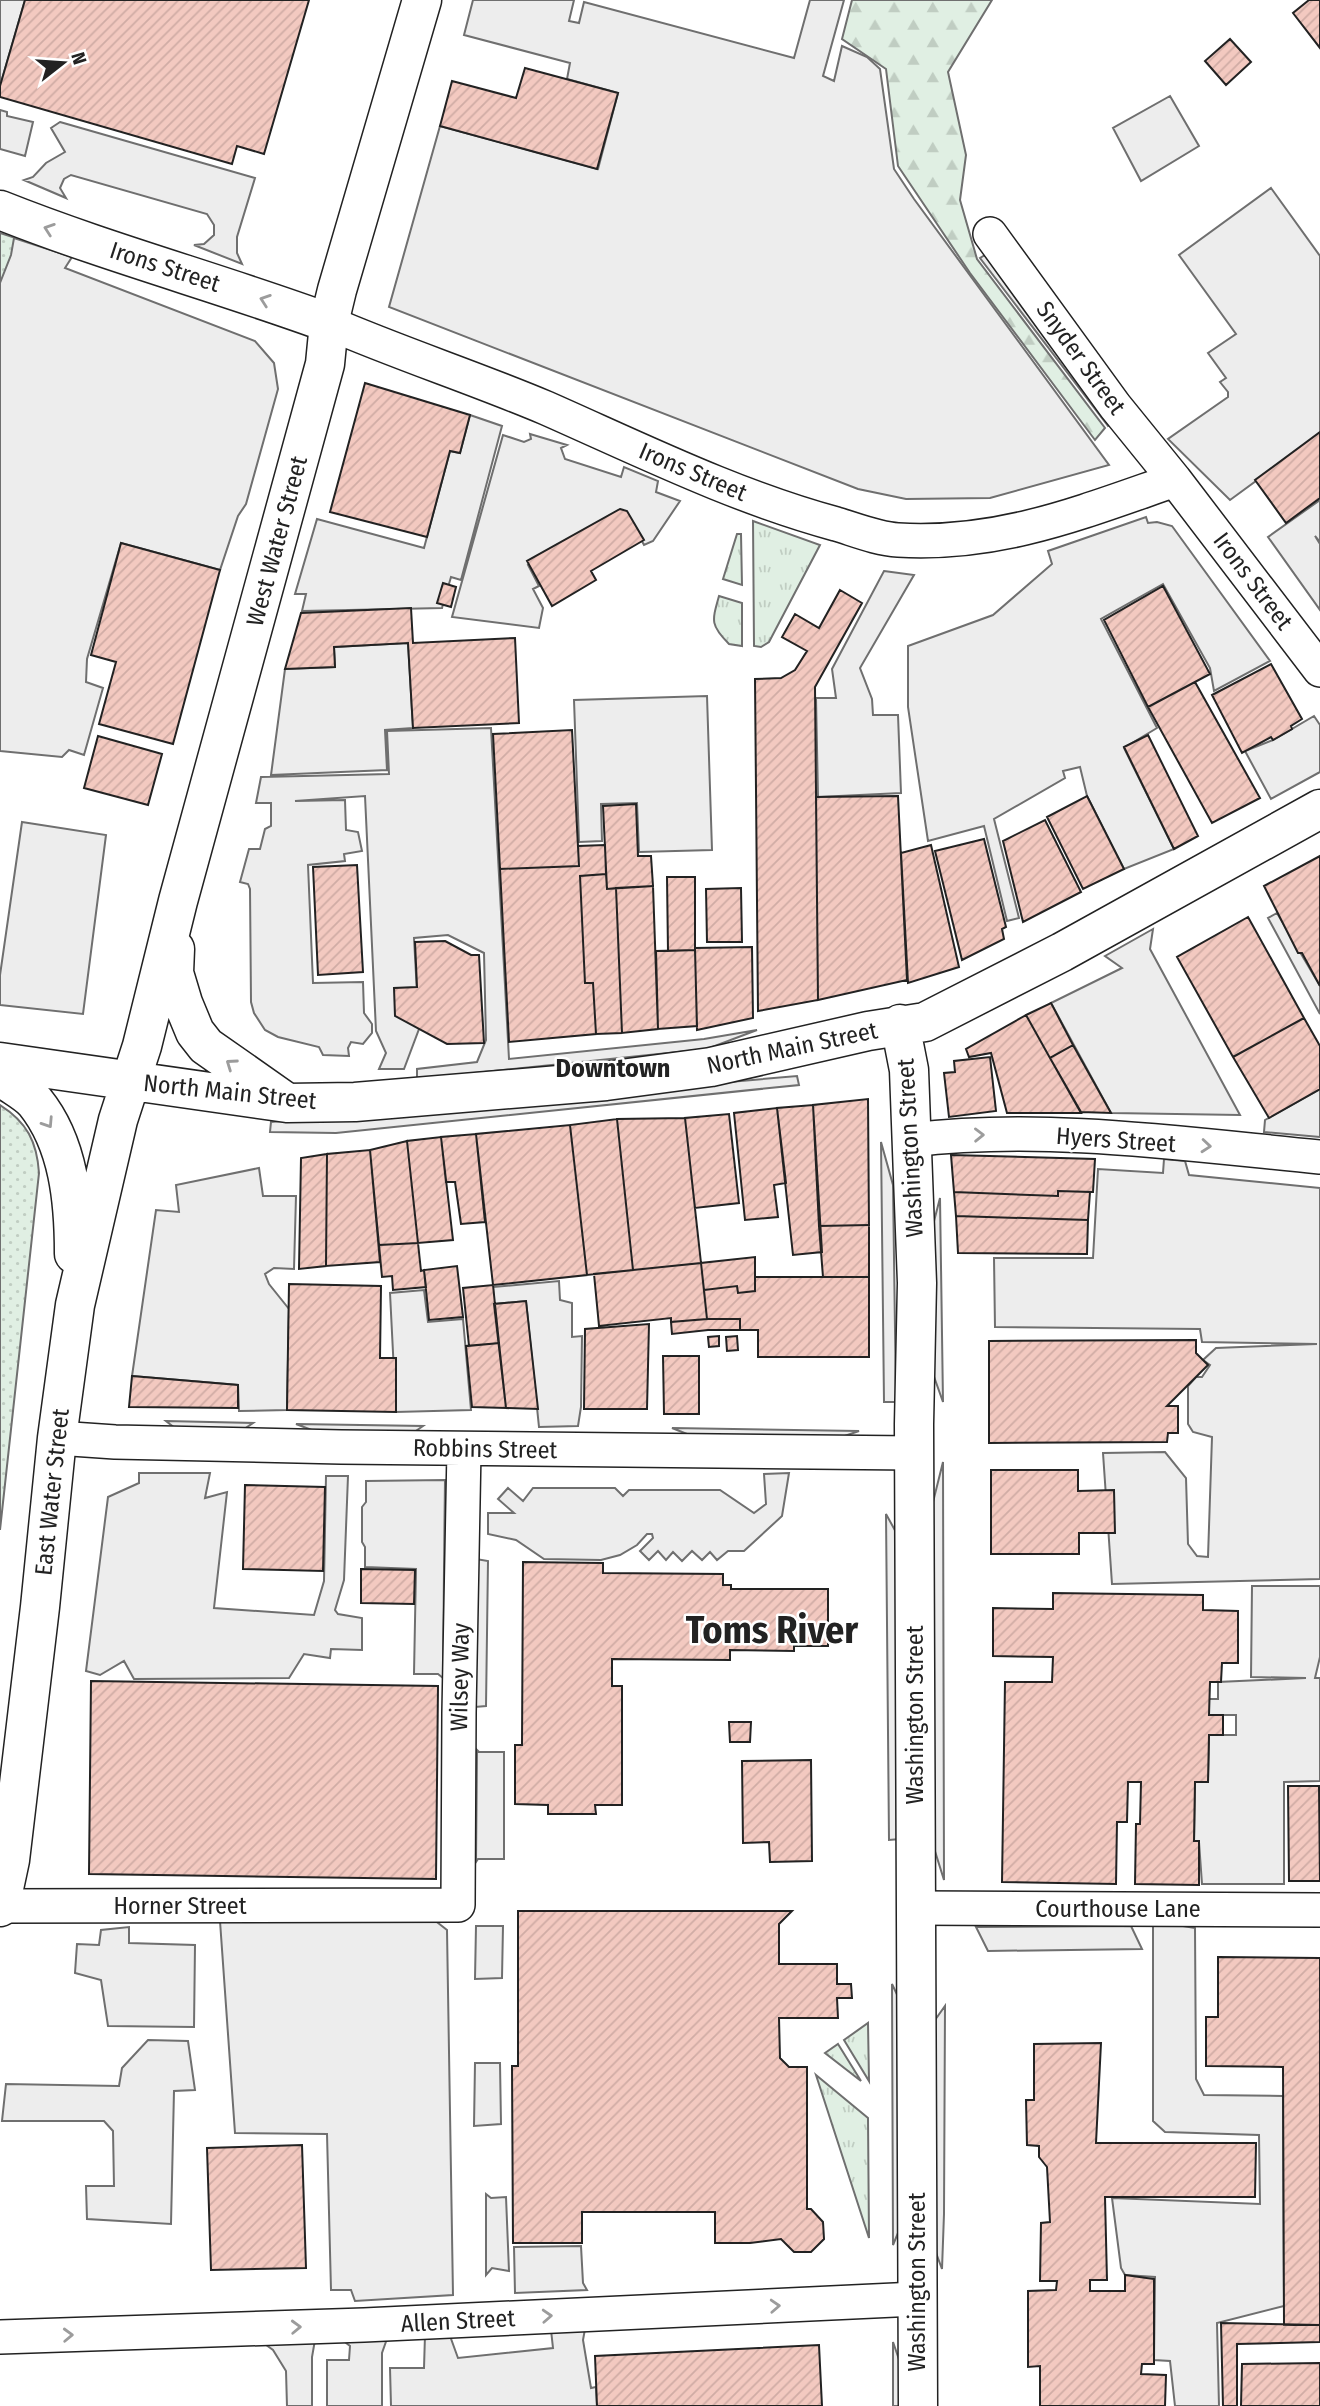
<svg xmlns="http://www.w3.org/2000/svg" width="1320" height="2406" font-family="'Fira Sans Condensed',sans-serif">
	<defs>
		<pattern id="grass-tufts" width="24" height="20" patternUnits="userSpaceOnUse" patternTransform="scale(1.75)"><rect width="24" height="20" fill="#e0efe3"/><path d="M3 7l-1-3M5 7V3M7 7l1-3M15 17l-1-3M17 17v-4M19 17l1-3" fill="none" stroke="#c0cdc2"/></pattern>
		<pattern id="forest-firs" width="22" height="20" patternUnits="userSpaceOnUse" patternTransform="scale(1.75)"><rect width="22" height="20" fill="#e0efe3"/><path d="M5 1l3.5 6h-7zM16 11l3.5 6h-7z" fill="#c0cdc2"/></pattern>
		<pattern id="park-dots" width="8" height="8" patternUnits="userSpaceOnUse" patternTransform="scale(1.75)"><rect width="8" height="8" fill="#e0efe3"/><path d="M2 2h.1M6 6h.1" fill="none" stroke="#c0cdc2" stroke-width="1.8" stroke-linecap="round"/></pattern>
		<pattern id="building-hatch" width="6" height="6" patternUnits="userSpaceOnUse" patternTransform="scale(1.75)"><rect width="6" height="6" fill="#f3c9c0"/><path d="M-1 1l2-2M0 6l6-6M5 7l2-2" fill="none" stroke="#d0aca5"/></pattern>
	</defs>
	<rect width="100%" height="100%" fill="#fff"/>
	<path fill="url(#grass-tufts)" stroke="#6f6f6f" stroke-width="2" d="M753,521L820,545L769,642L761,647L754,646Z
		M737,534H741L742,585L723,579Z
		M719,596L742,603V646L729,644C710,625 712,621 719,596Z
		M868,2023L869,2081L844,2040Z
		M838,2044L861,2081L825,2053Z
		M816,2075L868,2118L869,2238Z"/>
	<path fill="url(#forest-firs)" stroke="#6f6f6f" stroke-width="2" d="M852,0H992L948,72L966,155L960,200L977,259L1105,428L1095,440L970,273L898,166L886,69L842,39Z"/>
	<path fill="url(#park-dots)" stroke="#6f6f6f" stroke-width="2" d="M0,233L37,245L0,375Z
		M0,1105C27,1122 37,1142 39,1173L0,1530Z"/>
	<path fill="#ededed" stroke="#6f6f6f" stroke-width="2" d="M0,0H25L0,86Z
		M473,0H574L569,21L579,23L584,2L794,58L810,0H844L823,76L834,81L842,46L867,57L880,69L894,169L914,199L1109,465L990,498L906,499L858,489L389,307L440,126L598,169L618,93L567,79L570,63L464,35Z
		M1170,96L1199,146L1141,181L1113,128Z
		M0,110L7,112V116L33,122L25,156L0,149Z
		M60,122L255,178L237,237V253L242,264L194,245L204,244L214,235V225L207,214L71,175L64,179L60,188L66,198L24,180L33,177L46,163L65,152L51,128Z
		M1271,188L1320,256V434L1230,500L1168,439L1228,397V392L1220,382L1226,378L1208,353L1236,334L1179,255Z
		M14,238L72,257L65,268L255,341L274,363L278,389L246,504L238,516L220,570L121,543L87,659L86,682L103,688L84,755L69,750L62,757L0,751V283L11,255Z
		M990,252L1117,420L1108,426L980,258Z
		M470,415L502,426L461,580L451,577L442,608L302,611L306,594H295L317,519L424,548L450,451L460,453Z
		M530,434L567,445L561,448L565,459L621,477L624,467L658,481L656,492L680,501L653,541L644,545L628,515L620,511L528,565L539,586L533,589L543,608L539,628L452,617L503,435L524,442L531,439Z
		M1320,500V542L1315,536L1320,544V610L1268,537Z
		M1146,517L1148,523L1157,522L1172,526L1270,661L1214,691L1210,668L1163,584L1101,619L1157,728L1124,748L1174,849L1124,869L1087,796L1080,767L1063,771L1065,778L994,819L1019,918L1007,921L984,826L928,841L908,707V646L993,615L1052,564L1048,551Z
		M884,571L914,575L860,668L872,699L873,715H898L901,793L818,797L816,698H836L832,669Z
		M408,643L413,728L385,730L387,770L271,775L285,669L335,667L334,647Z
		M707,696L712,850L639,852L637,803L601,804L602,841L579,842L574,700Z
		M1314,716L1320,725V772L1271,799L1245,751L1273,740Z
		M491,728L509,1059L704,1039L757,1030L707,1049L417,1079V1069L477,1062L486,1040L484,953L448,935L414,938L419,1029L404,1069H379L386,1053L376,1031L365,796L295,801L345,800L346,830L358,832L362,851L344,854L345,861L308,865L313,983L363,982L364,1013L372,1024V1033L363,1044L351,1042L348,1048L349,1056L323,1055L319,1047L278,1037L265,1030L254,1013L251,1002L250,889L248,884L240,882L249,849H260L265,829L271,826V803H256L261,777L389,774L387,731Z
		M22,822L106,835L83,1014L0,1005V975Z
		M1277,913L1320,986V1014L1268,918Z
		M1153,929L1150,949L1240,1115L1111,1113L1051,1003L1122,968L1105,956Z
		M797,1076L799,1085L336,1133L270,1132L271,1122Z
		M1320,1089V1137L1264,1132L1265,1120Z
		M881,1142L893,1185L896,1402H884Z
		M1164,1159L1185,1161L1189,1175L1320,1188V1579L1112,1584L1103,1453L1165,1452L1186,1478L1188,1544L1197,1556L1208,1557L1212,1437L1193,1432L1188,1424V1386L1196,1377H1202L1210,1365L1203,1360L1216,1348L1317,1344L1202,1342L1200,1329L995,1327L994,1258H1093L1098,1169L1163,1173Z
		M259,1168L263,1196H296L294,1269L274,1268L265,1274L269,1284L289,1309L287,1410L239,1411L238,1385L132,1376L156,1210L179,1212L176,1185Z
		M940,1198L943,1402L932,1371V1229Z
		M559,1281L560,1300L572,1303V1337L582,1336L581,1407L578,1426L539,1427L526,1301L494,1304L493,1287Z
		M424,1290L428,1322L463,1319L471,1410L396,1412L390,1293Z
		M166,1421L253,1423L238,1433L180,1432Z
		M296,1424L423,1426L410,1435L322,1434Z
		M672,1428L859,1431L836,1439L697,1438Z
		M943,1462L944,1880L934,1848L933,1502Z
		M139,1473H210L205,1498L227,1492L214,1608L314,1615L324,1581L326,1476H348L344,1580L335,1610L338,1614L362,1618V1650L331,1649L330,1658L304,1654L289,1678L134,1679L124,1661L100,1675L86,1671L108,1497L139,1483Z
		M789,1473L782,1516L744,1551H728L717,1560L710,1552L702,1560L692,1551L682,1561L673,1552L666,1560L658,1551L649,1560L640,1551L653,1538L652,1534H647L637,1545L620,1555L601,1560L544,1559L516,1540L488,1534V1513H514L498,1499L508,1488L523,1501L533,1488H615L623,1496L629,1490H720L754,1513L766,1504L764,1474Z
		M445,1480L444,1569L443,1678L438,1674H414L416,1569L365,1567V1547L362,1542V1507L366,1502V1481Z
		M886,1514L897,1534L900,1839L889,1840Z
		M476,1559L488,1561L486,1706L475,1707Z
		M1252,1586H1320V1657L1315,1678H1320V1781L1284,1782V1884H1202L1199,1842L1194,1841L1195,1782H1208L1209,1735H1236V1715H1209V1699H1218V1682L1306,1678L1251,1677Z
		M477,1750L479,1752H504V1859H478L476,1862Z
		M433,1919L447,1930L453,2295L355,2301L351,2290H331L327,2134L235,2133L220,1921Z
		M1153,1921L1195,1928L1196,2079L1204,2095L1283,2096L1284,2306L1217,2323L1219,2406H1175L1170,2361L1154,2360L1155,2277L1125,2275L1121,2268L1112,2198L1260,2204L1259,2135L1165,2132L1153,2121Z
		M476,1926H503L502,1978L475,1979Z
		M1131,1926L1142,1949L988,1951L976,1927Z
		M129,1927V1943L195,1945L194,2027L108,2026L101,1980L75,1973L77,1944L99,1945L101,1930Z
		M892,1984L902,2005L903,2221L893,2245Z
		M945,2006L944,2214L942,2269L932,2242L935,2020Z
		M148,2040L188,2041L195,2090L174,2091L171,2224L87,2219L86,2186H114L113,2131L104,2121H2L6,2084L119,2086L122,2068Z
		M475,2063H500L501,2124L474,2126Z
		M486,2194L491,2198L506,2197L509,2271L492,2268L486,2275Z
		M581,2246L583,2283L587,2290L515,2293L514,2247Z
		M585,2329L583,2340L591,2388L596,2387L597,2406H391L390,2368H424L425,2335L450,2336L458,2358L553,2348L551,2330Z
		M388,2336L382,2353V2406H327V2360H349L350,2346L341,2339Z
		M315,2340L312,2357V2406H287L286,2371L273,2350L262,2342Z
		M893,2342L903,2371V2406H893Z"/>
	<path fill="url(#building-hatch)" stroke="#222" stroke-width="2" d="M25,0H309L264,154L237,146L232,164L0,97V86Z
		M1309,0H1320V48L1293,13Z
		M1230,39L1251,62L1226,85L1205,61Z
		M525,68L618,93L597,169L440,126L452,81L516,98Z
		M365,383L470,415L460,453L450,451L427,537L330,512Z
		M1320,432V498L1286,523L1255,480Z
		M620,509L627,511L644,540L591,571L596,580L552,606L527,561Z
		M121,543L220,570L173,744L99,724L116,662L91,655Z
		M443,583L456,587L451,607L437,603Z
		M1163,586L1210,674L1148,707L1104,620Z
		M840,590L862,603L815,687L818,1000L758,1011L755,679L781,678L795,670L807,651L782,637L795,614L819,628Z
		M411,608L413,643L515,638L519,723L413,728L408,643L334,647L335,667L285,669L301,613Z
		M1271,664L1302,719L1291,726L1292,729L1273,740L1271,737L1242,753L1212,695Z
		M1195,682L1260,798L1212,823L1148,707Z
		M572,730L579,866L500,869L493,734Z
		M1148,735L1198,836L1174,849L1124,747Z
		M98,736L162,754L148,805L84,788Z
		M898,796L907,980L818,1000L816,797Z
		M1087,796L1124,869L1083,889L1047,817Z
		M636,804L638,856H651L653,886L607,889L603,806Z
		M1045,820L1081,892L1023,922L1003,841Z
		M984,839L1006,927L1002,929L1004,939L962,960L935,851Z
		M605,845L606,874L580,876L585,983H593L596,1034L509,1042L500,869L579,866L578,846Z
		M931,845L959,967L908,983L901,853Z
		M1320,856V986L1302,953H1298L1264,886Z
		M357,865L363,972L318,975L313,867Z
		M606,874L607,889L616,888L622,1033L596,1034L593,983H585L580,876Z
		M667,877H695V950L668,951Z
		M653,886L658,1029L622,1033L616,888Z
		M741,888L742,942H707L706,889Z
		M1248,917L1304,1018L1233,1057L1177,957Z
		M445,941L471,955H479L484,1043L447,1044L395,1016L394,988L417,987L415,942Z
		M752,947L753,1018L697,1030L695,948Z
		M695,950L697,1026L658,1029L656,951Z
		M1051,1003L1073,1045L1050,1058L1026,1015Z
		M1026,1015L1050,1058L1081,1113H1007L991,1053L969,1057L966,1049Z
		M1304,1018L1320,1046V1089L1269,1118L1233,1057Z
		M1073,1045L1111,1113L1081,1112L1050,1058Z
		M990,1057L996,1111L949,1117L944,1073L955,1072L954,1061Z
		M868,1099L869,1225L819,1226L813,1105Z
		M813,1105L822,1252L793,1255L777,1108Z
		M777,1108L786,1183L774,1185L778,1217L745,1220L734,1113Z
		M729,1114L739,1203L695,1208L685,1118Z
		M685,1118L701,1263L633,1270L617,1119Z
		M617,1119L633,1270L587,1275L570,1125Z
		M570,1125L587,1275L493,1285L476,1134Z
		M476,1134L485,1222L461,1224L455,1182H446L441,1137Z
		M441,1137L453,1240L418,1243L407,1141Z
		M407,1141L418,1243L379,1245L370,1150Z
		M370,1150L380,1262L326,1266L327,1154Z
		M327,1154L326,1266L299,1269L301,1158Z
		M951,1155L1095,1159L1093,1192L1058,1191V1196L954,1192Z
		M1058,1191L1090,1192L1088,1220L956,1216L954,1192L1058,1196Z
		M956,1216L1088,1220L1087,1254L958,1253Z
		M869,1225V1277H823L819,1226Z
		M418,1243L421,1271L424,1270L426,1287L393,1290L392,1276L382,1277L379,1245Z
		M755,1257V1291L738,1293L737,1286L704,1290L701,1263Z
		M701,1263L707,1319L671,1322V1318L599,1326L594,1274Z
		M457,1266L463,1317L429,1320L424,1270Z
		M755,1277H869V1357H758V1330H740V1319H707L704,1290L737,1286L738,1293L755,1291Z
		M289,1284L381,1286L380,1358H396V1412L287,1410Z
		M493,1285L499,1343L469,1346L463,1288Z
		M526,1301L538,1409L506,1408L494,1304Z
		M707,1319H740V1330H708L672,1334L671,1322Z
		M649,1324L647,1409H584L585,1329Z
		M719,1336V1346L709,1347L708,1337Z
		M737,1336L738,1350L727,1351L726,1337Z
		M1196,1340V1353L1208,1365L1167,1406H1178V1433H1168L1167,1442L989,1443V1341Z
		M499,1343L506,1408L472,1407L466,1346Z
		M663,1356H699V1414H664Z
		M132,1376L238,1385V1408L129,1407Z
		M991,1470H1078V1491L1114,1490L1115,1533H1079V1554H991Z
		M245,1485L325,1487L323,1571L243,1569Z
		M523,1562L603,1563V1573L723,1574V1585H731V1589H828V1646H794V1651L730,1650V1660L612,1659V1686H622V1805H595L596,1814H548V1805L515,1804V1745H522Z
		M361,1569L415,1570L414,1604L361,1603Z
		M1053,1593L1203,1595V1610L1238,1611V1663H1222L1221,1682H1210L1209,1715H1223V1735H1209L1208,1782H1195L1194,1841H1199V1885L1135,1884L1136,1824H1140L1141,1782H1128L1127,1822H1117L1116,1884L1002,1882L1005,1682H1052L1053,1657L993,1656V1608L1053,1609Z
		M91,1681L438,1686L436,1879L89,1874Z
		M729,1722H751L750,1742H730Z
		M811,1760L812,1861L770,1862L769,1842L743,1843L742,1761Z
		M1288,1786H1319L1320,1881H1289Z
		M518,1911H792L779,1924V1964H837V1984H851L852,1998H837L838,2018H779L780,2058L789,2067H807V2209H811L823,2222L824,2239L811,2252H794L781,2239L750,2243H715V2212H582V2243H513L512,2066H518Z
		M1218,1957L1320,1958V2325H1284L1283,2067L1206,2066V2017H1218Z
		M1101,2043L1096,2143H1256L1255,2197H1105L1107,2280H1090V2291H1125V2275L1154,2279V2364H1142L1141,2374L1166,2375L1165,2406H1040V2366L1028,2367V2291L1056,2290L1057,2281H1040L1041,2223L1050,2222L1047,2167L1039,2157V2146L1027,2145L1026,2100H1034V2044Z
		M302,2145L306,2268L211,2270L207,2148Z
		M1221,2323L1320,2325V2342L1237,2344V2406H1223Z
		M819,2345L822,2406H597L595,2356Z
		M1320,2363V2406H1241L1242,2364Z"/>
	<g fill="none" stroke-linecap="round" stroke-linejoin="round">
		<defs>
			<path id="minor" d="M990,234L1115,406L1175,480L1320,670
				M329,323C401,354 475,378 546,408C641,450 736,497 836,524C856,530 878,539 898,540C1000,546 1082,512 1175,480
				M911,1140C1047,1124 1184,1144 1320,1157
				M57,1438L115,1442L341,1447L914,1453
				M0,1906L458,1905L459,1713L464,1449
				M916,1908L1320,1910
				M0,2337L364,2325L916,2299"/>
			<path id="major" d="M0,210C108,253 220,283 329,323
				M175,949L174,973L183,1003L195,1032L206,1046L283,1100
				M900,1024L909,1070L917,1283L914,1424L918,2406
				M0,1062L287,1103L355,1102L606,1081L711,1067L868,1031L925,1022L1062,952L1320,809
				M0,1076C11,1085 26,1092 35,1102C69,1144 74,1202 74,1254
				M0,1907L10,1860L40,1607L57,1438L75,1305L118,1120L142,1046L178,901L325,364L329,323L337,290L422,0"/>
		</defs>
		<use href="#minor" stroke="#222" stroke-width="36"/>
		<use href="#major" stroke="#222" stroke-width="41"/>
		<use href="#minor" stroke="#fff" stroke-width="33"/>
		<use href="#major" stroke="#fff" stroke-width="38"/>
	</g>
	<defs><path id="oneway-chevron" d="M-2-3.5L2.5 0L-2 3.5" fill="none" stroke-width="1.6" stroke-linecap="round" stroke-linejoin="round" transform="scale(1.75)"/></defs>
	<g stroke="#9c9c9c">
		<use href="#oneway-chevron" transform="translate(49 229) rotate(-161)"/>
		<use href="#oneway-chevron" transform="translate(265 300) rotate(-161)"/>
		<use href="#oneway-chevron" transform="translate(231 1064) rotate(-145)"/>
		<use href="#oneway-chevron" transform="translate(48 1123) rotate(57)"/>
		<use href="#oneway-chevron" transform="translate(979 1135) rotate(-1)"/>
		<use href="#oneway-chevron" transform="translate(1206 1146) rotate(5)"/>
		<use href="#oneway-chevron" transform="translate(775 2306) rotate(-3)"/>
		<use href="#oneway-chevron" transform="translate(547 2316) rotate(-3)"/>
		<use href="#oneway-chevron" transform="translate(296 2327) rotate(-2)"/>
		<use href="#oneway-chevron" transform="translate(68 2335) rotate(-2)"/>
	</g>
	<g text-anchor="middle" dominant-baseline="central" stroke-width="5" stroke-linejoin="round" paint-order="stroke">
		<g font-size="24" fill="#222" stroke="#fff">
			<text transform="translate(165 267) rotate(18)">Irons Street</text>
			<text transform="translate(1081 358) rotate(54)">Snyder Street</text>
			<text transform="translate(693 472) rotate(23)">Irons Street</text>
			<text transform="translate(277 541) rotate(-75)">West Water Street</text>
			<text transform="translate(1253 581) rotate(53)">Irons Street</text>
			<text transform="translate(792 1048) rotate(-12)">North Main Street</text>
			<text transform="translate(230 1092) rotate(6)">North Main Street</text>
			<text transform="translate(1116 1140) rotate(4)">Hyers Street</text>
			<text transform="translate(910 1148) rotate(-93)">Washington Street</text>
			<text transform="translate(485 1449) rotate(1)">Robbins Street</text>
			<text transform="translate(52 1492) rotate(-84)">East Water Street</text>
			<text transform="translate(460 1677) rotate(-89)">Wilsey Way</text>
			<text transform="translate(915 1715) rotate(-90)">Washington Street</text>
			<text x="180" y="1906">Horner Street</text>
			<text x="1118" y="1909">Courthouse Lane</text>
			<text transform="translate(917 2282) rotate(-90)">Washington Street</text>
			<text transform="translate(458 2321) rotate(-3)">Allen Street</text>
		</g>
		<g font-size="26" font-weight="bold" fill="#222" stroke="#fff">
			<text x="613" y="1068">Downtown</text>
		</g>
		<g font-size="38" font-weight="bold" fill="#222" stroke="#fff">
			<text x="772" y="1630">Toms River</text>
		</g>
	</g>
	<g transform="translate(63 63) rotate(73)" stroke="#ffffff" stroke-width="5" paint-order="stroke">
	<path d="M0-5L12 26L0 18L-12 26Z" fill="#222222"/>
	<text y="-10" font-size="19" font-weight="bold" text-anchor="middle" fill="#222222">N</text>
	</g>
</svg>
